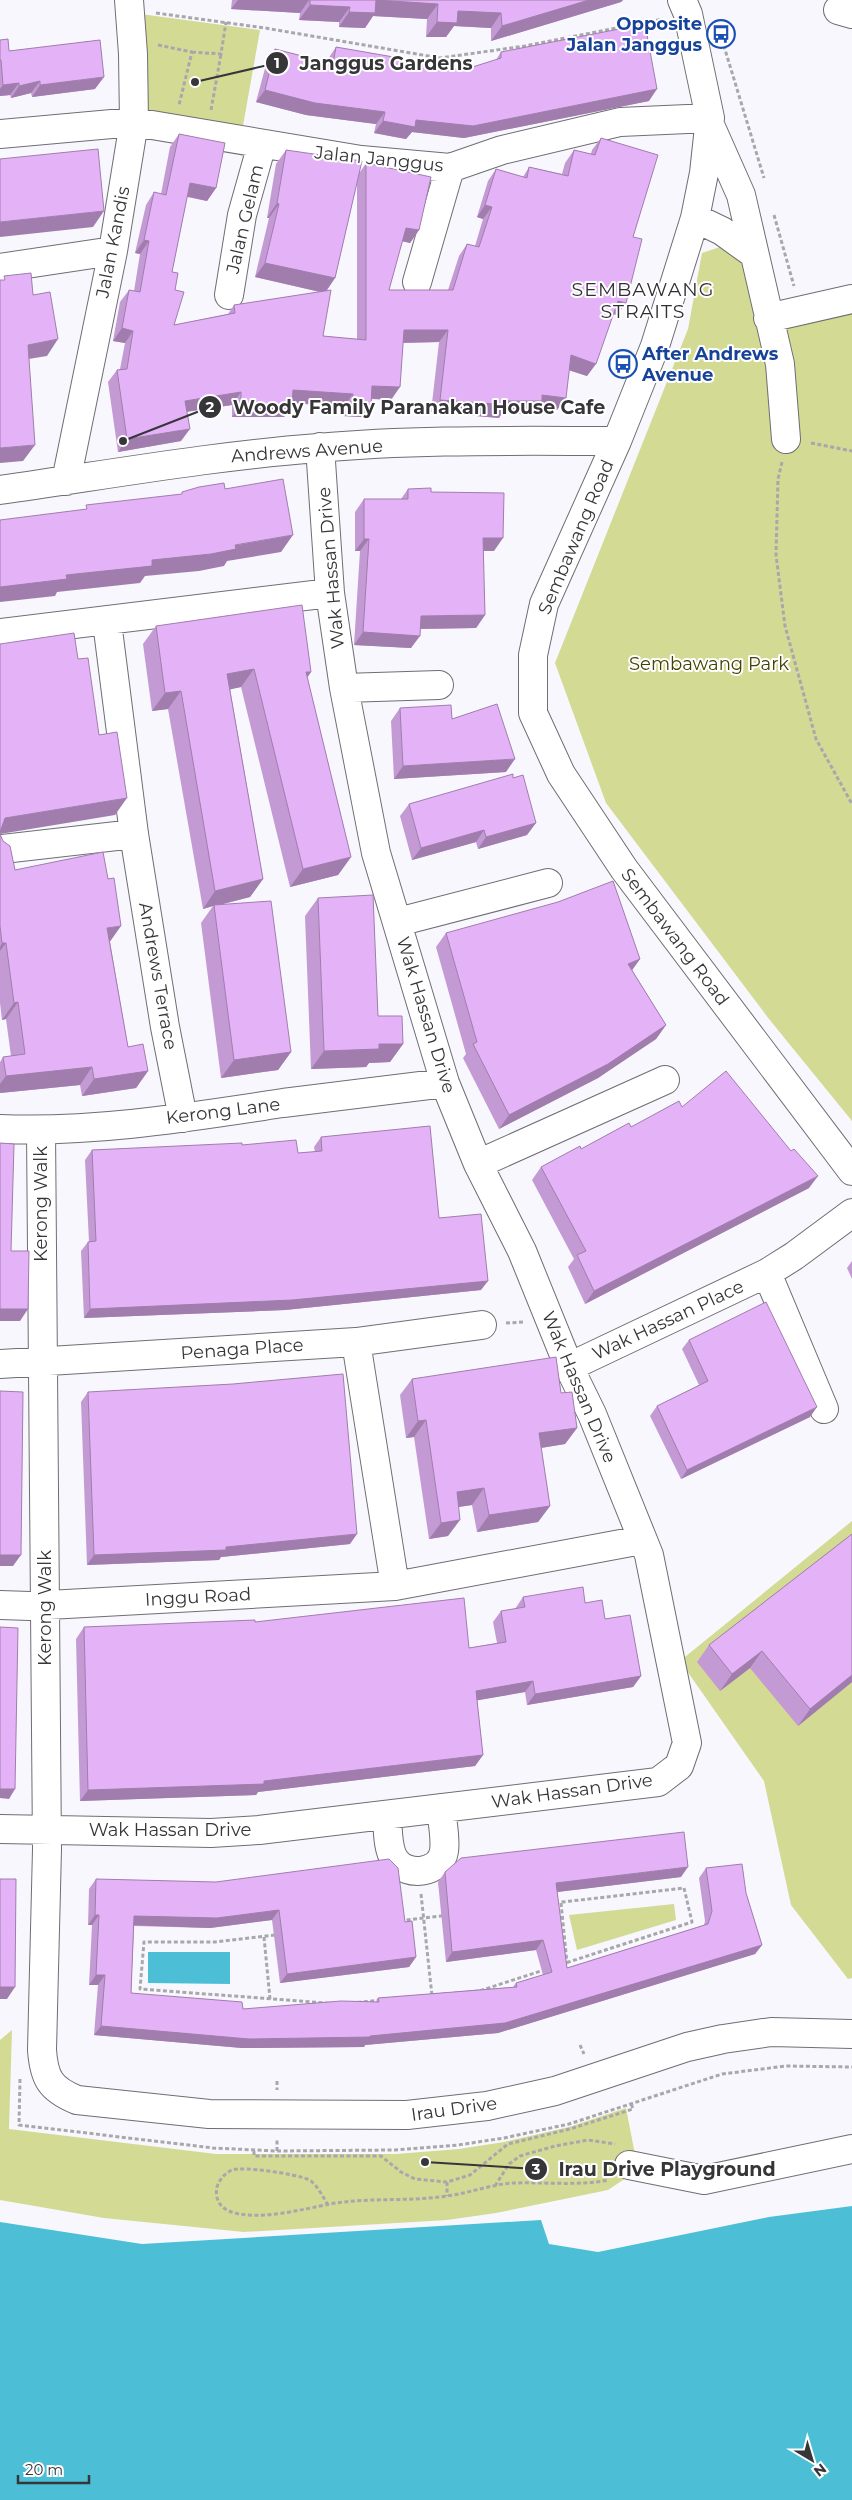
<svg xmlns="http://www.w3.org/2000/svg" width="852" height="2500" font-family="Montserrat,sans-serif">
	<rect width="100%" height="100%" fill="#f7f7fd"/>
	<path fill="#d3da94" d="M133,13L260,30L241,137L137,119Z
		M723,246L740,249L761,329L852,310V1121L769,1019L606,803L555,663L688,329L702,253Z
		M852,1521V1978L848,1979L791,1905L764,1781L680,1661Z
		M674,1904L676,1920L577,1950L569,1915Z
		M12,2030L9,2129L216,2154H396L459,2149L504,2142L569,2127L626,2108L638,2170L608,2190L496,2213L447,2220L244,2232L104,2218L0,2200V2040Z"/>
	<path fill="#4cbfd7" d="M148,1952H230V1984L148,1983Z
		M852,2206V2500H0V2222L142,2244L541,2220L549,2244L598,2252L769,2217Z"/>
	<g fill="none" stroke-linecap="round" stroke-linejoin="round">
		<defs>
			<path id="minor" d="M682,0L688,14L710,118L704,173L695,218L655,346L617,441L544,604L533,655V713L561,774L624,869L852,1171
				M838,10L852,14
				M710,125L741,195L780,364L786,439
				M0,134L134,122L361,160L450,168L502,150L620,122L710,118
				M695,218L722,231L754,254
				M0,268L113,251
				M417,282L450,168
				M229,295L242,215L262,144
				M768,318L852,299
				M66,481L113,251L134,122L133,54L129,0
				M0,490C106,475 212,456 318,448C417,439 518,441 617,441
				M107,622L134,834L165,1027L183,1118
				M0,633L330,593
				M344,688L439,685
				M3,849L134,834
				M398,922L548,883
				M0,1129C94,1133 190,1117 283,1103C337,1096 391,1090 445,1083
				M41,1130L47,1849L42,2050C44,2078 50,2089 77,2100L209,2114L407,2115L487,2106L555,2091L687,2047L723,2039L771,2032L852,2034
				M478,1164L665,1080
				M767,1273L824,1409
				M356,1342L395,1586
				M0,1364L356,1342L482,1325
				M569,1367L767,1273L794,1256L852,1213
				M0,1605L30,1606L395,1586L642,1540
				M387,1815C388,1828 387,1849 395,1860C407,1878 441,1873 444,1851C446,1838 442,1821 441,1808
				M0,1829L211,1833L259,1830L658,1782L679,1766L687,1743L649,1555L592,1414L569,1367L522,1251L478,1164L445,1083L376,853L344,688L330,593L320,447
				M629,2165L704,2180L852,2149"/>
		</defs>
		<use href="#minor" stroke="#6e6e73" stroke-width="30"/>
		<path stroke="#a8a8ac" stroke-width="3" stroke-dasharray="4 2.5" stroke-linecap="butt" d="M156,13L265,28L440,58L525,46L663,19
			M720,33L764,178
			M158,45L192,52L179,105
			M192,52L221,54L226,22
			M211,110L221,54
			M774,215L794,286
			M811,443L852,451
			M782,462L778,479L776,555L785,626L816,739L852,804
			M506,1323L524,1322
			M684,1888L692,1922L479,1991L340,2004L140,1989L144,1942H215Z
			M421,1894L432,1996
			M561,1903L567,1963
			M264,1937L270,1999
			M580,2045L584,2054
			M20,2079L19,2125L213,2148L277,2151L395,2150L458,2145L504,2138L569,2124L722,2074L786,2066L852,2067
			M277,2081V2090
			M254,2151V2156H381L401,2172L415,2179L447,2182L470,2175L508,2144L570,2129L633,2109L631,2103
			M277,2151V2139
			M447,2182V2196
			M495,2186L509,2164L520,2156L555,2146L588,2140L615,2144
			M328,2205C322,2196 317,2183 307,2179C296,2174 242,2166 232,2170C225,2173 219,2180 217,2187C215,2197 218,2206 229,2211C255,2222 304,2209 330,2204C369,2197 408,2202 447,2196C470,2193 492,2184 514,2183C546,2182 577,2186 609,2180"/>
		<use href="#minor" stroke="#fff" stroke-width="28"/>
	</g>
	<path fill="#c49ad4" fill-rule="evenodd" d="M232,0H623L621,2L491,41V28L454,26L446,37H426L427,19L373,16L365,28L339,27V22L299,20L300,13L231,9Z
		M0,40L9,51L95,89L32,97L31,93L11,98L10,95L0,96Z
		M336,47L428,66L463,70L496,60L501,52L649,101L464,138L412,132L406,139L374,133L376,124L306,115L256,102L267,61L275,49L327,62L328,59Z
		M179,134L216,188L207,201L187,197L172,272L175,290L174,325L228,314L234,305L320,292L255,277L269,218H267L276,164L286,150L360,172L366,163L419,230L410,243L402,241L389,290H448L459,256L467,244L475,246L483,219L477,217L488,181L496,169L523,177L529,167L562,174L565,163L574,150L591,154L592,150L601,138L633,237L617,315L613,314L587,376L569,370L557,410L537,408L534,414L502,413L499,418L431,412L439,342L403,343L391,400L371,399L362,417L343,416L344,406L292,403L284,417H232V405L187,412L181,441L118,452L108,382L117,370L120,369L125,343L113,341L120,302L129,290L134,291L140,254L135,253L146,205L154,192L161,194L170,147ZM357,182V339L323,336L326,291L335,278Z
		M408,489L431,492L494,551H483L485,615L476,628L420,629L411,648L354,645L360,551H355V512L364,499H401Z
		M156,626L311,672L307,678L351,857L338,875L290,887L241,687L230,689L263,879L250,897L220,905L291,1052L278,1070L221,1078L201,923L213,906L203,909L168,709L152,711L143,644Z
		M400,708L452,719L506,772L394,779L391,721Z
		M513,778L527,835L478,849L476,842L412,860L400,816L409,804Z
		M0,834L15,870L110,942L128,1047L148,1071L136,1088L82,1096L80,1085L0,1093V1062L3,1057L11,1056L6,1019L2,1020L0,1003Z
		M318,898L378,1016L403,1044L390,1062L369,1063L366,1067L311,1069L305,916Z
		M446,933L640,959L632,970L666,1025L656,1039L598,1078L499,1129L463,1058L466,1054L436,947Z
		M682,1107L809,1188L585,1304L568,1267L574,1259L532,1180L541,1167L631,1127Z
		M321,1137L439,1218L481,1290L285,1310L84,1318L81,1251L88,1242H89L85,1160L92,1150L242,1145L298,1153L315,1152L314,1147Z
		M852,1261V1279L847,1268Z
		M689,1340L810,1417L681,1479L650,1416L657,1406L699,1385L682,1349Z
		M412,1379L561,1393L577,1428L565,1444L541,1448L550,1506L538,1522L477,1532L472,1505L458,1507L448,1536L429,1539L414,1437L406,1438L400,1395Z
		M88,1392L350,1544L221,1557L219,1560L87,1565L81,1402Z
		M852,1534V1682L798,1726L750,1668L720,1691L697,1662L709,1645Z
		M523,1597L585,1603L605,1619L641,1676L633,1687L527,1705L525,1692L477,1700L483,1755L475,1766L258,1792L256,1795L80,1801L76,1639L84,1627L255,1622L469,1648L497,1643L493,1622L501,1611L515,1609Z
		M706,1868L746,1893L762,1945L755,1954L498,2033L365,2045L364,2047L242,2048L94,2035L98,1985H89L92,1925H88L89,1889L96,1879L405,1922L416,1957L409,1967L280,1983L272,1920L210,1928L134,1926L131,1993L243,2009L376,2002L378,1998L513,1987L516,1983L543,1975L536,1950L446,1962L438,1882L445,1872L681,1877L557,1892L567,1968L704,1925L705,1921L699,1878Z"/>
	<path fill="#a07dad" d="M238,0H309L300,13L231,9Z
		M376,0L438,4L427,19L373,16L365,28L339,27L349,12Z
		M589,0H623L621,2L491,41L502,26Z
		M310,5L350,7L339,22L299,20Z
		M458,11L501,13L491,28L454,26L446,37H426L437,22Z
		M104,77L95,89L32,97L40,85Z
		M40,81L31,93L11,98L19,86Z
		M19,83L10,95L0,96V89L3,85Z
		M657,89L649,101L464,138L412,132L406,139L374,133L383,121L416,120Z
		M265,90L385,112L376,124L306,115L256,102Z
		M190,183L216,188L207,201L181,195Z
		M277,203L279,204L269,218H267Z
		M485,205L492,207L483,219L477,217Z
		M104,211L93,227L0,237V222Z
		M406,228L419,230L410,243L397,240Z
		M144,240L149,241L140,254L135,253Z
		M265,263L335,278L325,293L255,277Z
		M618,301L626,303L617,315L610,313Z
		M122,328L133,331L125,343L113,341Z
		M404,330H448L439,342L395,343Z
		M58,339L47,356L16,361L28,345Z
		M571,355L596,364L587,376L562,368Z
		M372,386L400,387L391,400L363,398Z
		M293,390L353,394L344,406L284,403Z
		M241,392L232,405L177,413L185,401Z
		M542,395L566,398L557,410L537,408L534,414L502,413L499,418L431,412L440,400L508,401Z
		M352,403L371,405L362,417L343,416Z
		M292,404L284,417H232L241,405Z
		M190,429L181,441L118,452L127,439Z
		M35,445L23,461L0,463V448Z
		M293,535L281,552L227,561L224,566L199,571L145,576L140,583L57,592L55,596L0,602V587Z
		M483,538H503L494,551H474Z
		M364,539H369L360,551H355Z
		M485,615L476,628L412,629L421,616Z
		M363,632L420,636L411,648L354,645Z
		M254,669L241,687L214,693L227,674Z
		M306,672H311L298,690Z
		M181,691L168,709L152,711L165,693Z
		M515,759L506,772L394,779L403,766Z
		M127,798L115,815L0,834V825L5,818Z
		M536,823L527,835L478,849L486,837Z
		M484,830L476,842L412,860L421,848Z
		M351,857L338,875L290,887L303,869Z
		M263,879L250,897L214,906V905L213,906L203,909L215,891Z
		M121,926L109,943L107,928Z
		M2,943H6L0,951V947Z
		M640,959L630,973L628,964Z
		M18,1002L6,1019L2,1020L14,1003Z
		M666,1025L656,1039L598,1078L499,1129L509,1115Z
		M379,1044H403L390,1062L369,1063L366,1067L311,1069L324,1051Z
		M291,1052L278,1070L221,1078L234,1060Z
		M92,1067L80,1085L0,1093V1084L6,1076Z
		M148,1071L136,1088L82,1096L94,1079Z
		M818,1176L809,1188L585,1304L594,1291Z
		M488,1281L481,1290L285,1310L84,1318L90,1309Z
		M0,1309H28L20,1321H0Z
		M817,1407L810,1417L681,1479L687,1470Z
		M426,1420L414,1437L406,1438L418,1421Z
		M577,1428L565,1444L528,1450L539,1433Z
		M484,1488L472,1505L445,1509L457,1492Z
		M550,1506L538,1522L477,1532L489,1515Z
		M460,1520L448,1536L429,1539L441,1523Z
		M357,1534L350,1544L221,1557L219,1560L87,1565L94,1555L226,1547Z
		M0,1555H21L13,1566H0Z
		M762,1651L750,1668L720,1691L732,1674Z
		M852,1675V1682L798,1726L810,1709Z
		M641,1676L633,1687L527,1705L535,1694Z
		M533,1681L525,1692L468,1702L476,1691Z
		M483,1755L475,1766L258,1792L256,1795L80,1801L88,1790L264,1781Z
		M0,1789H15L9,1799L0,1798Z
		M688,1867L681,1877L549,1893L556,1883Z
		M279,1910L272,1920L210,1928L127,1925L134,1916Z
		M95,1915H99L92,1925H88Z
		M543,1940L536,1950L446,1962L452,1952Z
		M762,1945L755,1954L498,2033L365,2045L364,2047L242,2048L94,2035L101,2026L370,2036Z
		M416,1957L409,1967L280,1983L287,1974Z
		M96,1975H105L98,1985H89Z
		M0,1987H15L7,1999H0Z"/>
	<path fill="#e4b3f7" stroke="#a07dad" d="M310,0H589L502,26L501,13L458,11L457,23L437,22L438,4L376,0L375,13L349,12L350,7L310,5Z
		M645,24L657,89L473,126L416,120L415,127L383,121L385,112L315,103L265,90L275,49L333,64L336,47L428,63V66L463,70L501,58V52Z
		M8,39L9,51L100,40L104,77L40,85V81L19,86V83L3,85L1,60H0V40Z
		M179,134L225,143L216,188L190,183L172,272L178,273L175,290L184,292L174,325L235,313L234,305L331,290L323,336L366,340V163L431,177L419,230L406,228L389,290H453L467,244L479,247L492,207L485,205L496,169L527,178L529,167L568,176L574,150L595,155L601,138L658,155L633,237L642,239L626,303L618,301L596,364L571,355L566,398L542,395V401H508V405L440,400L448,330H404L400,387L372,386L371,405L352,403L353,394L293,390L292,404L241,405V392L185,401L190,429L127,439L117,370L127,369L133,331L122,328L129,290L140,292L149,241L144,240L154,192L166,195Z
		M98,149L104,211L0,222V159Z
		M286,150L362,161L335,278L265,263L279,204L277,203Z
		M31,273L33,295L50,292L58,339L28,345L35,445L0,448V280H5L4,276Z
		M283,479L293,535L235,545L236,549L211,554L152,560V566L66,575L67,579L0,587V520L87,509L86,505L182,494V492L199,487L224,483L225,489Z
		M431,488V492L504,493L503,538H483L485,615L421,616L420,636L363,632L369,539H364V499H408V489Z
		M302,605L311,672H306L351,857L303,869L254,669L227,674L263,879L215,891L181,691L165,693L156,626Z
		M74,633L78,659L88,658L99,735L117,732L127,798L5,818L0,832V644Z
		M497,704L515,759L403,766L400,708L451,705L452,719Z
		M513,774V778L523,775L536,823L486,837L484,830L421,848L409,804Z
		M0,834L3,841L10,846L15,870L103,852L108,879L114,878L121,926L107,928L128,1047L143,1044L148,1071L94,1079L92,1067L6,1076L3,1057L25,1054L18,1002L14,1003L6,943H2L0,926Z
		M613,881L640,959L628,964L666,1025L608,1064L509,1115L473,1044L477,1042L446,933L558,902Z
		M373,895L378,1016H402L403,1044H379V1049L324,1051L318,898Z
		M271,901L291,1052L234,1060L214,905Z
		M726,1071L791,1151L794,1149L818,1176L594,1291L577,1255L586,1251L541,1167L580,1146L581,1149L629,1123L631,1127L679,1101L682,1107Z
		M430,1126L439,1218L481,1214L488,1281L292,1300L90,1309L88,1242L96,1241L92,1150L242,1143V1145L296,1140L298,1153L322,1151L321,1137Z
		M0,1143L14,1144L11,1251H29L28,1309H0Z
		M766,1302L817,1407L687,1470L657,1406L708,1381L689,1340Z
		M556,1357L561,1393L572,1392L577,1428L539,1433L550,1506L489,1515L484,1488L457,1492L460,1520L441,1523L426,1420L418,1421L412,1379Z
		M343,1374L357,1534L226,1547V1550L94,1555L88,1392L233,1384Z
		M0,1391L23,1392L21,1555H0Z
		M852,1534V1675L810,1709L762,1651L732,1674L709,1645Z
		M583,1587L585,1603L602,1600L605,1619L630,1615L641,1676L535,1694L533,1681L476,1691L483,1755L264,1781V1784L88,1790L84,1627L255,1620V1622L464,1598L469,1648L506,1642L501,1611L525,1607L523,1597Z
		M0,1627L18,1628L15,1789H0Z
		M684,1832L688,1867L556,1883L567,1968L708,1924L712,1911L706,1868L742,1864L746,1893L762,1945L505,2023L370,2036V2037L249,2039L101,2026L105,1975H96L99,1915H95L96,1879L216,1882L389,1859L398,1868L405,1922L412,1921L416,1957L287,1974L279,1910L217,1918L134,1916L131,1993L242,2002L243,2009L341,2001L379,2002L378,1998L517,1987L516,1983L552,1972L543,1940L452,1952L445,1872L461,1858Z
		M0,1879H16L15,1987H0Z"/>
	<defs>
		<symbol id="bus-ring" viewBox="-11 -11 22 22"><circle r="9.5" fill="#fff" stroke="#1a4fb4" stroke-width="1.5"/><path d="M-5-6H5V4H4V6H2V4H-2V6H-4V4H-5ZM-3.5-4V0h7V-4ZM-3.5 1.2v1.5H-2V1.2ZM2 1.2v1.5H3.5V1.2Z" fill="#1a4fb4"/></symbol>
	</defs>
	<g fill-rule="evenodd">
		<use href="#bus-ring" x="705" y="18" width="32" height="32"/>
		<use href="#bus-ring" x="607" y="348" width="32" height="32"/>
	</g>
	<g text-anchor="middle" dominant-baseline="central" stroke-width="4" stroke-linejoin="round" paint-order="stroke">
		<g font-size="18" font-weight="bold" fill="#164399" stroke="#fff" text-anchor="end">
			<text x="702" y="24">Opposite<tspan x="702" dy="21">Jalan Janggus</tspan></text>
			<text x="642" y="354" text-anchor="start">After Andrews<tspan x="642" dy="21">Avenue</tspan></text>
		</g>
		<g font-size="18" fill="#363638" stroke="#fff">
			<text transform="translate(379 159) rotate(6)">Jalan Janggus</text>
			<text transform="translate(245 219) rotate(-77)">Jalan Gelam</text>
			<text transform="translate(113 242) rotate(-79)">Jalan Kandis</text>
			<text transform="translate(307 451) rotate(-4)">Andrews Avenue</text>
			<text transform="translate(576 537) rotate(-67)">Sembawang Road</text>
			<text transform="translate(331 568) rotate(-95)">Wak Hassan Drive</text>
			<text transform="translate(675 937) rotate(53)">Sembawang Road</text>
			<text transform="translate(158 976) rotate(80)">Andrews Terrace</text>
			<text transform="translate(426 1015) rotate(73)">Wak Hassan Drive</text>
			<text transform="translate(223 1111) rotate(-7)">Kerong Lane</text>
			<text transform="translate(41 1204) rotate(-90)">Kerong Walk</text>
			<text transform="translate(668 1320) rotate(-25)">Wak Hassan Place</text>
			<text transform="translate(242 1349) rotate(-4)">Penaga Place</text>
			<text transform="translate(579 1387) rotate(67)">Wak Hassan Drive</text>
			<text transform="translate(198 1597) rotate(-3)">Inggu Road</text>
			<text transform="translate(45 1608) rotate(-90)">Kerong Walk</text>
			<text transform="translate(572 1791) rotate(-8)">Wak Hassan Drive</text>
			<text x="170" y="1830">Wak Hassan Drive</text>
			<text transform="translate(454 2109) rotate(-8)">Irau Drive</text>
		</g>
		<g font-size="18" fill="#3f4200" stroke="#fff">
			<text x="709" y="664">Sembawang Park</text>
		</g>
		<g font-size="19" letter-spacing="1" fill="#303034" stroke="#fff">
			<text x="643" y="289">SEMBAWANG<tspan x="643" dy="22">STRAITS</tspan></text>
		</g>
	</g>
	<path fill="none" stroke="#363638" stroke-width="2" d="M195 82L277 63M123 441L210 407M425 2162L536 2169"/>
	<g fill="#363638" stroke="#fff" stroke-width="2">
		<circle cx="195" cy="82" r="5"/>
		<circle cx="123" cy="441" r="5"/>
		<circle cx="425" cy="2162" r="5"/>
		<circle cx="277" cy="63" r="12"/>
		<circle cx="210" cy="407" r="12"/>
		<circle cx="536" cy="2169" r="12"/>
	</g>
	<g font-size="15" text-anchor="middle" font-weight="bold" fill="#fff">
		<text x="277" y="68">1</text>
		<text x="210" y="412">2</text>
		<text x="536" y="2174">3</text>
	</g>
	<g font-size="19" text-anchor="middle" font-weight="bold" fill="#363638" stroke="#fff" stroke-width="4" stroke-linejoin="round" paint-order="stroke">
		<text x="386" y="70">Janggus Gardens</text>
		<text x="419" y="414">Woody Family Paranakan House Cafe</text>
		<text x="667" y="2176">Irau Drive Playground</text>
	</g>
	<g transform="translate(812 2460) rotate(142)" stroke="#ffffff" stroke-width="4" paint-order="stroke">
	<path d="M0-4L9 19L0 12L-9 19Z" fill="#363638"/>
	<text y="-8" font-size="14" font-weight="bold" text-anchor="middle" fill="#363638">N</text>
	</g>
	<path d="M18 2475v8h71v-8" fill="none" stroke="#363638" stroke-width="2.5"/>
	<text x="25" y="2475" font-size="15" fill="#363638" stroke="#ffffff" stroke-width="4" paint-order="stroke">20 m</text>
</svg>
